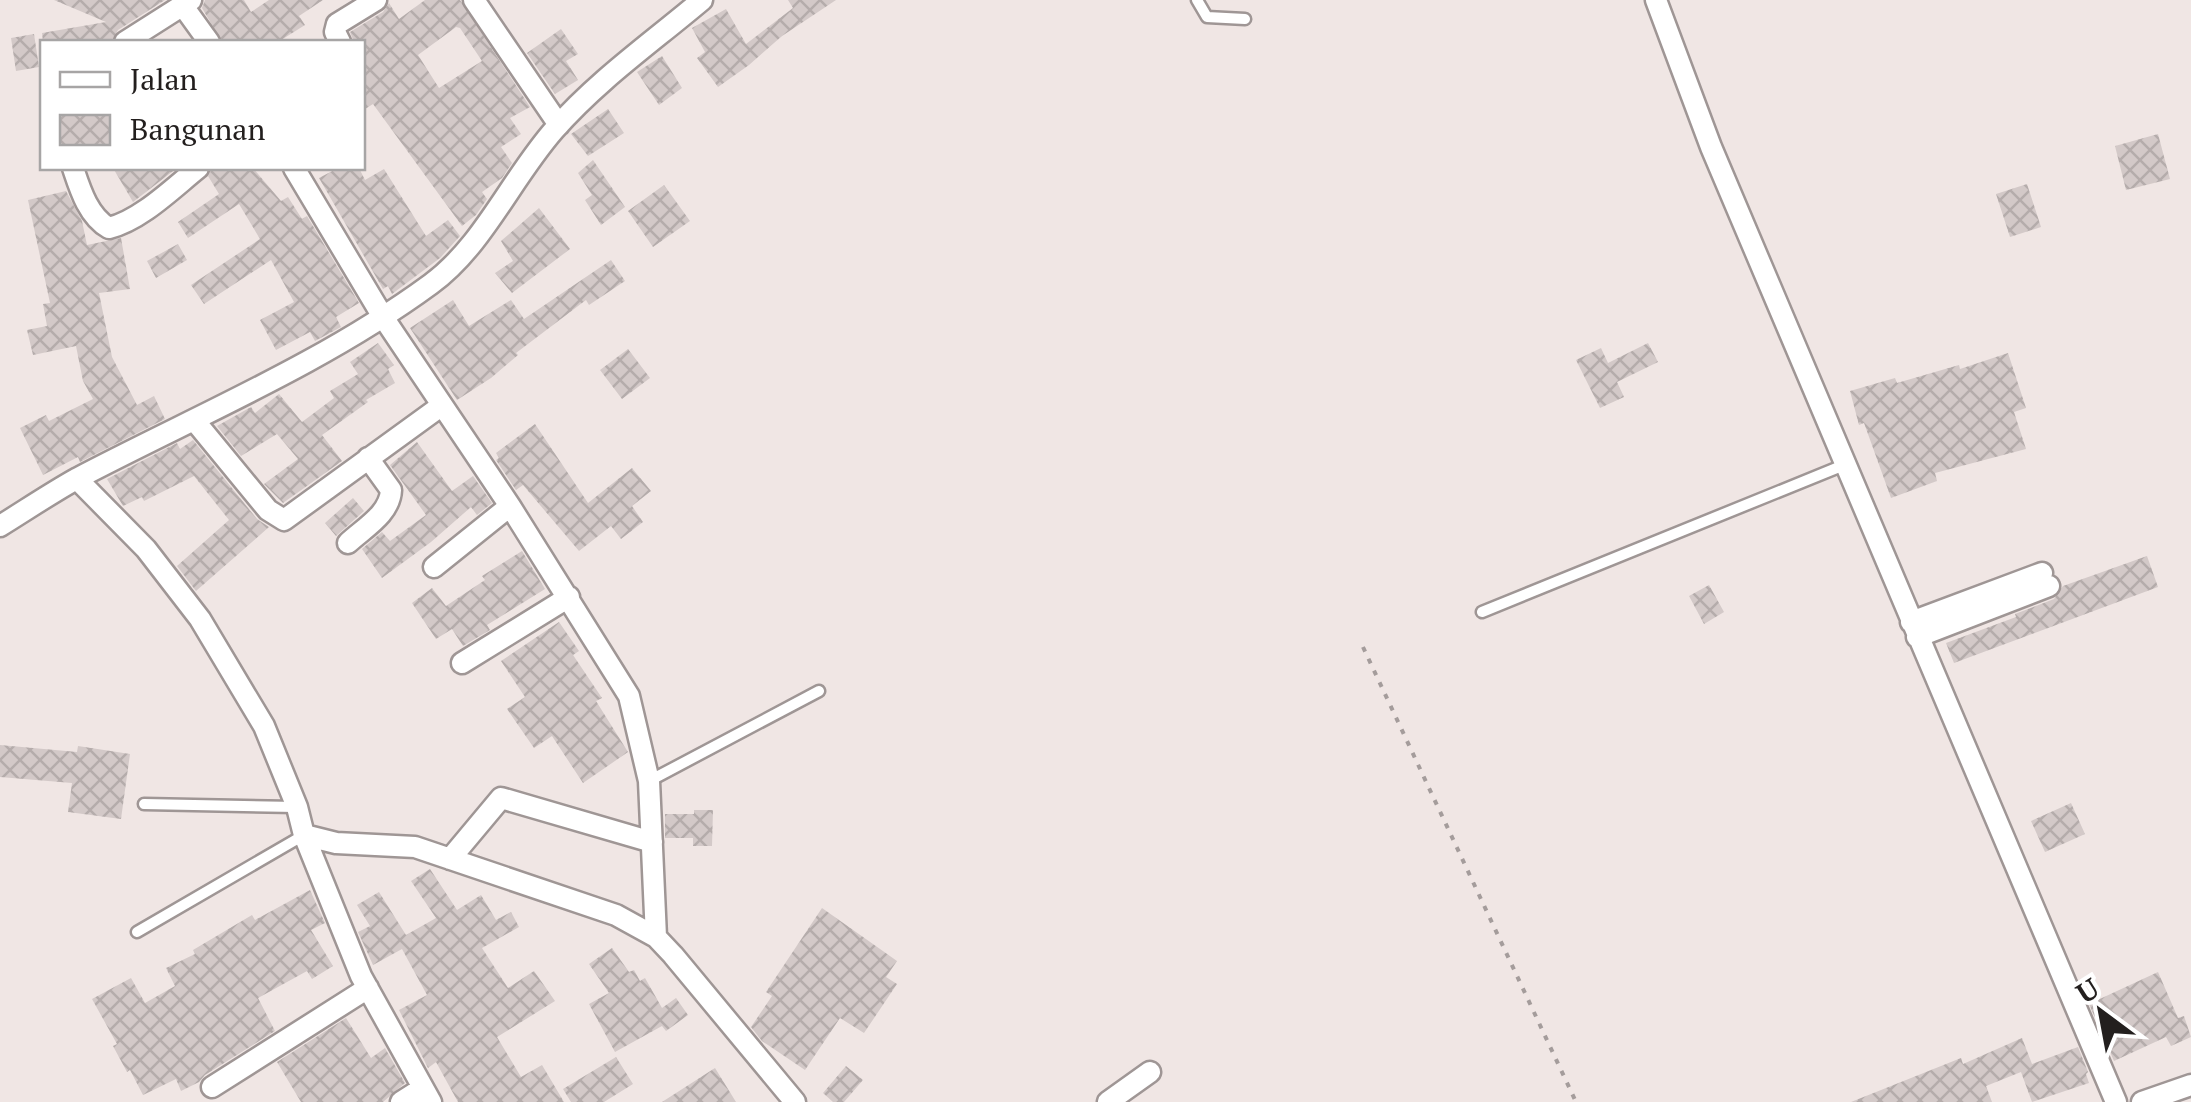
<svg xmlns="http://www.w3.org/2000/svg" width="2191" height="1102" font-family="'PT Serif',serif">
	<defs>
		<pattern id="building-cross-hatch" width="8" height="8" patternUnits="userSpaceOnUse" patternTransform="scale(2.5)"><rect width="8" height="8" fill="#d3c9c8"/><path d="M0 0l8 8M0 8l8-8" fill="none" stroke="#b5acab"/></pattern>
	</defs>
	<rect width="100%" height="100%" fill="#f0e6e4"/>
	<path fill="url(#building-cross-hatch)" fill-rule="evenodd" d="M54,0H165L118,30L111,42H43L42,33L106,22Z
		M205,0H244L251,12L269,0H323L299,16L305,25L278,42H222L202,8Z
		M425,0H460L530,107L510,118L521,134L501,147L512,163L502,178L482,192L487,199L476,215L462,226L373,104L362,111V42H354L350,32L383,12L389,3L399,19ZM456,27L460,28L482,61L439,88L418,55Z
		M788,0H836L782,36L749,65L718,87L697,58L705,52L692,28L726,9L746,44L793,8Z
		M561,29L578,54L566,61L578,80L555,94L527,53Z
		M34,34L39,67L16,71L11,38Z
		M662,56L682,88L659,105L637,72Z
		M608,109L624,133L588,156L571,134Z
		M2158,134L2170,179L2126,190L2115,146Z
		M593,160L625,207L601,225L585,200L592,195L578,173Z
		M113,168H177L133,202Z
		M212,168H253L281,201L288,197L302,219L307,216L359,303L336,317L341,327L315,341L310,332L276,350L260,320L294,302L271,260L204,304L191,285L260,239L239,204L188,238L178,222L219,194L208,176Z
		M338,168H359L365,180L384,169L426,236L448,220L460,236L440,258L392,294L388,286L383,289L319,178Z
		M2027,184L2041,227L2010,237L1996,194Z
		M664,185L690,221L653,247L628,211Z
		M66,191L82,221L87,245L121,238L130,289L99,293L112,357L137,405L154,396L165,419L80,462L78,457L43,475L20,428L46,415L49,421L93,399L83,381L76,346L33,355L27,330L47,326L43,304L50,303L28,200Z
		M539,208L570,249L512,293L495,273L513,261L501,241Z
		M178,244L187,260L156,278L147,261Z
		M611,260L625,281L589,305L586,300L516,353L518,355L491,378L457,400L410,328L453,300L469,326L511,300L524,319Z
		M378,343L394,365L388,369L395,383L366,400L368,402L322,435L342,461L283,503L264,484L298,459L277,434L241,456L217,426L251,407L255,413L279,394L302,422L334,398L330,391L358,374L350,362Z
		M1648,343L1658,362L1617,382L1624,397L1600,408L1576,360L1601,348L1608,363Z
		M628,349L650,378L622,399L600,370Z
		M2008,353L2026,408L2014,412L2026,449L1935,473L1937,481L1891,498L1864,423L1859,425L1850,391L1895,378L1897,383L1959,365L1960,369Z
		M535,424L588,503L632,468L651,491L632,506L643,522L621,539L611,526L579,551L523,485L516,490L496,460L499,458L496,453Z
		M193,440L257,519L269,527L196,591L177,566L229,520L194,476L144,501L142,497L123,506L107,479L177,443L180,449Z
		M417,442L452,491L473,476L492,503L477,515L471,507L431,542L382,578L362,549L382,532L390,541L426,515L390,465Z
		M353,498L364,511L336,536L325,523Z
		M522,551L545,589L487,625L490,630L463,646L452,629L436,639L412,603L432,588L446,606L485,580L482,576Z
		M2147,556L2158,587L1954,663L1946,643L2016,617L2015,614L2054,599L2063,586Z
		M1709,585L1724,612L1704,624L1689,596Z
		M559,622L579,651L573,655L602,698L596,701L628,752L583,783L552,736L534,748L507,709L525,697L501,661Z
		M0,745L77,752L78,746L130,754L121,819L68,812L72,783L0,777Z
		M2071,803L2085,834L2045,852L2031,821Z
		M694,810H713L712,846H693V838H665V814H694Z
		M430,869L457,910L481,895L496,920L511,912L519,927L482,948L508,988L534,971L555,1001L497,1037L521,1077L542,1065L564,1102H458L436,1062L428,1068L399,1010L427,995L402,949L373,965L358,932L370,926L357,905L379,892L406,935L436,918L411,881Z
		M310,890L325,923L311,930L333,966L312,979L307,971L258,998L275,1031L205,1075L199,1082L181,1091L176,1079L143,1095L130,1070L127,1072L113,1046L117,1044L92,999L131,978L145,1003L175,986L166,968L195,954L193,950L252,915L255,920Z
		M822,908L897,961L886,977L897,984L864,1033L840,1018L805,1070L762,1041L751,1027L772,996L766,992Z
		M612,948L629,972L634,970L640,981L645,978L662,1008L676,998L688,1015L666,1031L662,1026L615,1052L589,1004L609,993L589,964Z
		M2158,972L2178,1018L2184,1016L2191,1037L2171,1046L2166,1037L2114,1061L2089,1004Z
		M346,1018L371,1058L385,1048L405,1083L383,1102H301L277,1062Z
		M2022,1038L2032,1064L2078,1047L2088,1072L2086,1074L2089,1083L2032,1102L2021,1072L1986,1086L1992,1102H1851L1961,1058L1963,1064Z
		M616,1057L633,1084L604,1102H571L563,1089Z
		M846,1066L863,1080L844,1102H833L823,1093Z
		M715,1068L736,1102H662Z"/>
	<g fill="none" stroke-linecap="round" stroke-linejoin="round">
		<defs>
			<path id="lane" d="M1197,0L1207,17L1245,19
				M1482,612L1844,465
				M649,781L819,691
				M144,804L296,807
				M137,932L304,835"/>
			<path id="street" d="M474,0L559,125
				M1656,0L1711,147L2116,1102
				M183,6L209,42
				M125,42L191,0
				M340,42L335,32L337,24L376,0
				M73,168C80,189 88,216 109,228C141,220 173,188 198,168
				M294,168L383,317L510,506L629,696L649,781L656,937
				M194,420L268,510L284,520L441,406
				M77,479L146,549L200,619L264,726L297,807L304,835L361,976L431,1102
				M0,526C26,510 51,493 78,478C196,416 322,364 431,284C483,246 511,179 554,130C598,80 651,43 702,0
				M348,543C364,528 390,514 391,490L368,458
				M434,567L510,506
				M1911,622L2042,573
				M1917,637L2049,586
				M462,663L569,597
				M304,835L336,843L415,847L616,915L656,937L673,955L795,1102
				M450,859L501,798L652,842
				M212,1087L368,988
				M401,1102L423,1088
				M1108,1102L1150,1072
				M2142,1102L2191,1085"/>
		</defs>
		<use href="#lane" stroke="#9f9695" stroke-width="15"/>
		<use href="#street" stroke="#9f9695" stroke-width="25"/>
		<path stroke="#a49c9b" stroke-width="4" stroke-dasharray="5 8" stroke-linecap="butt" d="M1363,647L1576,1102"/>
		<use href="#lane" stroke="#fff" stroke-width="10"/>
		<use href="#street" stroke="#fff" stroke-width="20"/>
	</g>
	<rect x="40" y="40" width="325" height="130" fill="#ffffff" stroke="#a7a5a5" stroke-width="2.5"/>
	<rect x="60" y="72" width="50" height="15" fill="#ffffff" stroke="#a7a5a5" stroke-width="2.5"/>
	<text x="130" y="90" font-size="30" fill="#231f1e">Jalan</text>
	<rect x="60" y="115" width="50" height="30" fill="url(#building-cross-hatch)" stroke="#a7a5a5" stroke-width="2.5"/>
	<text x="130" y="140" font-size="30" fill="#231f1e">Bangunan</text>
	<g transform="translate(2101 1012) rotate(328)" stroke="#ffffff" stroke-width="8" paint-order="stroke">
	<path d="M0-8L18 38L0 25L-18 38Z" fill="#231f1e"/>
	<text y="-15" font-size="28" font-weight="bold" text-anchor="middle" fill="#231f1e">U</text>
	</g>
</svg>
